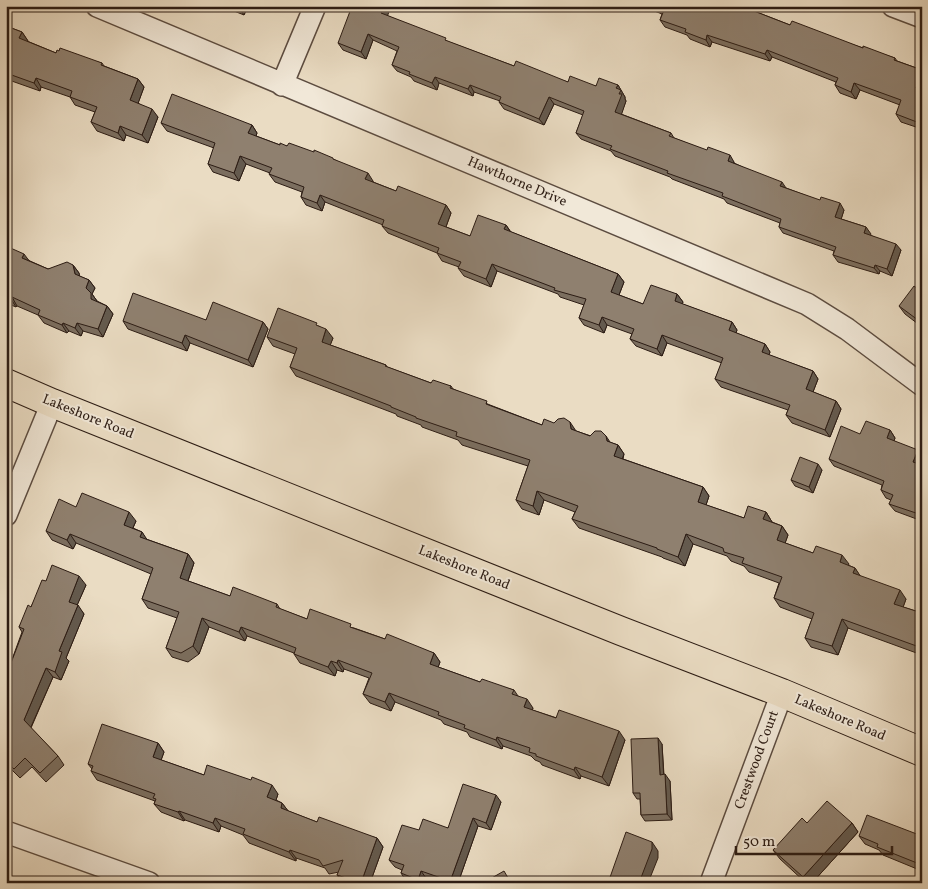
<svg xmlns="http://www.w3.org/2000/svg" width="928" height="889" font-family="Vollkorn,serif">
	<rect width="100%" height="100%" fill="#eadcc3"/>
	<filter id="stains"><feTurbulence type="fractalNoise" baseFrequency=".004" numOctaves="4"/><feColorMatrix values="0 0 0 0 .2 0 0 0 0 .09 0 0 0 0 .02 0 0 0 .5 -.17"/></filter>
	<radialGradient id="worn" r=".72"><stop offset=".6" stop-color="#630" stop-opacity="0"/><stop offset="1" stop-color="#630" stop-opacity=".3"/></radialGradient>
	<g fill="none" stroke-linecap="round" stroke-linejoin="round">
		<defs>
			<path id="street" d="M97,6L807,304L847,329L922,385
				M893,6L922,17
				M282,85L315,6
				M6,515L52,403
				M6,832L149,883
				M711,883L782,693"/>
			<path id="primary" d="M6,383L52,403L621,631L782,693L922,752"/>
		</defs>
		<use href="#street" stroke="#5c4c40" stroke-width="24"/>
		<use href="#primary" stroke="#2c1c14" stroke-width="30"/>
		<use href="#street" stroke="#f1e8d8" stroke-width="21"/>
		<use href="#primary" stroke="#eadcc3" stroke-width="28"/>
	</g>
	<path fill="#7b6e5f" stroke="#2c1c14" d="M223,6H248L244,15L224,7Z
		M642,6H741L790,25L895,58L897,61L922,70V129L901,122L896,114L900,105L860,90L856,99L840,93L835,85L836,82L772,57L770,61L712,42L710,47L690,39L687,35L665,27L660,20L662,14Z
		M388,16L449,42L514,66L568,82L596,86L618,85L625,97V99L626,101L621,114L671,133L674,138L734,162V163L786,188L844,210L841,219L866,227L870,235L901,250L892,276L880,271L879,274L838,262L833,255L834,251L783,233L779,227L780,223L727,203L724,199L672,179L670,177L615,156L611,151L581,139L576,133L583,115L554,104L544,125L504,109L499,102L500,101L474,92L473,96L439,83L437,90L414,81L411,77L397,71L392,65L397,51L373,40L366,59L343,50L338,43Z
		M6,26L22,32L28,41H27L56,53L102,63L104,66L138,79L144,87L138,103L158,117L148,143L126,135L124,141L97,131L91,122L95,112L75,105L70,97L41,87L40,91L6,79Z
		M161,123L252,125L257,133L256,136L280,145L287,146L335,160L373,181V182L396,191L446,205L451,213L446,227L470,236L506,225L511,232L618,274L624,282L619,295L643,304L677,294L683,302L682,304L732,322L737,330L736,333L765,344L770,352L769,355L813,371L818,379L813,392L836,401L841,409L830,437L792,423L786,415L788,410L721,387L715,379L722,363L667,343L662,356L636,346L630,339L632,334L607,325L604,333L584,325L579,318L584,305L560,297L558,294L497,271L491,287L464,276L458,268L459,267L442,261L437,253L388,233L382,226L383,225L325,202L322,211L306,205L301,197L302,192L275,182L269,174L270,173L246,164L239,181L213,172L208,164L214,148L167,131Z
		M6,246L30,261L48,269L73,265L79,273V276L89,280L95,288L92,294L97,301L107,306L113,314L103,337L83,331L81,336L69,331L67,333L44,323L38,315L17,306L16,307L6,303Z
		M922,292V327L905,314L899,306Z
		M206,320L263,322L268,329L253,367L190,343L187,351L128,329L123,321Z
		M319,326L333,338L330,345L386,365L387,367L431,383L451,386L453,389L490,405L542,425L576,431L618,445L624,454L623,459L703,487L709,496L706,505L744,518L766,512L772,522L782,526L788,535L785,543L813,553L849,564L848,565L855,568L860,576L906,599L903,607L922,613V655L848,628L838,655L811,647L805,638L812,619L780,607L774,598L779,583L749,572L744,566L731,561L727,556L693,544L685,566L663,558L662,557L579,528L572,519L575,512L544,500L539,515L522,509L516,500L528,466L462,445L458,440L422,427L421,425L397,416L396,414L296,376L290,367L295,354L273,346L267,337Z
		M890,430L895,438L894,441L922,456V460L920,465H922V521L895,511L889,504L891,500L886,498L881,490L882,485L834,466L829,459L860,434Z
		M822,470L813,493L795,486L791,480Z
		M76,507L136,521L133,528L142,532L146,539L188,554L194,563L188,581L230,596L277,604L280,609L307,619L354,628L385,639L434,653L440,662L438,667L480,682L514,690L518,696L533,708L532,710L625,740L609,786L581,776L580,779L542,765L540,762L535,760L531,756L503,746L502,749L470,737L467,732L444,724L441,720L395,702L391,711L370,703L363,694L369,678L344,669L343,672L337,670L335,676L300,663L294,654V653L247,636L245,641L209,627L199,654L188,662L172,657L166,648L177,618L148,608L142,599L151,574L76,543L73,549L52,540L46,531Z
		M46,581L86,585L77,605L84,614L66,658L69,661L61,680L53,677L31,728L58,756L64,765L46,782L32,767L20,778L6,764V676L22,632L19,627Z
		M158,743L164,752L161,760L204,775L278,794L276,800L282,803L288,811L317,822L377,838L383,847L370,883H343L337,875L339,872L329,874L325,868L296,858V861L249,843L243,835L221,826L219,832L185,820L184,821L161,812L154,804L155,801L97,780L91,771L92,769L88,764Z
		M662,744L664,775L670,781L672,820L645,821L641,815L640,799H637L633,793Z
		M501,802L491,830L478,826L458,883H439L426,878L425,883H411L406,881L401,873L402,870L395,867L389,860L419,830L448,828Z
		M807,823H852L858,832L812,883H806L780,859L773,850Z
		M859,836H922V871L883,855L879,850L865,844Z"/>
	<path fill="#645a4e" stroke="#2c1c14" d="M239,6H248L244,15L239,8Z
		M384,6H391L386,20L381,13Z
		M22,32L28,41L25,47L19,38Z
		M368,34L373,40L366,59L361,52Z
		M707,35L712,42L710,47L706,40Z
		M767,50L772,57L770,61L765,54Z
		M922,72V92L916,88Z
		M435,77L439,83L437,90L432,83Z
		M36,78L41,87L40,91L34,83Z
		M138,79L144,87L136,109L130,100Z
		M854,83L860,90L856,99L851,92Z
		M470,85L474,92L473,96L468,89Z
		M618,85L625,97V99L626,101L620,119L615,112L616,88Z
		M549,97L554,104L544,125L539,119Z
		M152,109L158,117L148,143L142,135Z
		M252,125L257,133L254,141L248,133Z
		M120,126L126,135L124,141L118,133Z
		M730,155L734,162L732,167L728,161Z
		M240,156L246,164L239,181L234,173Z
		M368,173L373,181L371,187L365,179Z
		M782,182L786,188L780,186Z
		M320,195L325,202L322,211L317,203Z
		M840,203L844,210L840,223L835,217Z
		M446,205L451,213L444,232L438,224Z
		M506,225L511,233L504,229Z
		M866,227L871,234L869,239L864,233Z
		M896,244L901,250L892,276L887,269Z
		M24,254L30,262L22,258Z
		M492,264L497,271L491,287L486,279Z
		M73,265L79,273L81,282L75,274Z
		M875,265L880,271L879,274L874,268Z
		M618,274L624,282L617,300L611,292Z
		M89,280L95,288L92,294L97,301V307L91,299L86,288Z
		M677,294L683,302L680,309L675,301Z
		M12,297L17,306L16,307L11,299Z
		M107,306L113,314L103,337L98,329Z
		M602,317L607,325L604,333L599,325Z
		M263,322L268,329L253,367L248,360Z
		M732,322L737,330L734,338L729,330Z
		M63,323L69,331L67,333L62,325Z
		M77,323L83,331L81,336L75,328Z
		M326,329L333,338L328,351L322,342Z
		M185,335L190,343L187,351L182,343Z
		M662,335L667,343L662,356L657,349Z
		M765,344L770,352L767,360L762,352Z
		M813,371L818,379L811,397L806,389Z
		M836,401L841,409L830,437L825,430Z
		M570,422L576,431L571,429Z
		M890,430L895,438L892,446L887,438Z
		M606,436L612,445L607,441Z
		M618,445L624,454L620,465L614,456Z
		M918,450L922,456V460L918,470L913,462Z
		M818,464L822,470L813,493L809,487Z
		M703,487L709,496L704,511L698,502Z
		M537,491L544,500L539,515L533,506Z
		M129,512L136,521L130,534L124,525Z
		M766,512L772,522L769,528L763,519Z
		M782,526L788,535L783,549L777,540Z
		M142,532L148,541L140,537Z
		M70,534L76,543L73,549L67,540Z
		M686,534L693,544L685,566L678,557Z
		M188,554L194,563L186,586L180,578Z
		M842,555L849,564L846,571L840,562Z
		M855,568L861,577L853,573Z
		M79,576L86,585L75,610L69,602Z
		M900,590L906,599L901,613L894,604Z
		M78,605L84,614L66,658L69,661L61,680L55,672L59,651Z
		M202,618L209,627L199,654L193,646Z
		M842,619L848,628L838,655L832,646Z
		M241,627L247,636L245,641L239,632Z
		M434,653L440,662L436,673L430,664Z
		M338,660L344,669L343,672L337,663Z
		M331,661L337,670L335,676L328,667Z
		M46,668L53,677L30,729L24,720Z
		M389,693L395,702L391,711L385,702Z
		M527,699L533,708L530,716L524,707Z
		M619,731L625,740L609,786L602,777Z
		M497,737L503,746L502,749L496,740Z
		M658,738L662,744L664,781L660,775Z
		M158,743L164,752L159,766L153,757Z
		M575,767L581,776L580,779L574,770Z
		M665,774L670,781L672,820L667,814Z
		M272,785L278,794L274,806L267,797Z
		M496,795L501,802L491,830L486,823Z
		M282,803L289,812L281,808Z
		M179,811L185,820L184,821L178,812Z
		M215,818L221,826L219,832L213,823Z
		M473,818L478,826L458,883H454L451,879Z
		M852,823L858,832L812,883H807L803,877Z
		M377,838L383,847L370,883H361Z
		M652,842L658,851V858L648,883H639Z
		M290,850L296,858V861L289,852Z
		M421,871L426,878L425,883H420L418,880Z"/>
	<path fill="#8f806f" stroke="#2c1c14" d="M352,6H384L381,13L446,38L445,40L514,66L516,61L568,82L570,76L596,86L599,78L618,85L616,88L621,90L619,94H622L615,112L671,133L669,136L707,150L708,147L730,155L728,161L782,182L780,186L820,200L821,197L840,203L835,217L866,227L864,233L896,244L887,269L875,265L874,268L833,255L836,247L779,227L781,219L722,196L723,193L667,173L668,171L610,149L612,146L576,133L584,111L549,97L539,119L499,102L501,97L470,85L468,89L435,77L432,83L409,74L410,72L392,65L399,47L368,34L361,52L338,43Z
		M654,6H741L790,25L792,21L863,48V46L895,58L894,60L922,70L916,88L922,91V124L896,114L901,100L854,83L851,92L835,85L838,78L767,50L765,54L707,35L706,40L685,32L686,29L660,20L664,10Z
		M6,26L22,32L19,38L56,53L57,50L59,51L60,48L102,63L101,65L138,79L130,100L152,109L142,135L120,126L118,133L91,122L97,107L70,97L72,91L36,78L34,83L6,73Z
		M172,94L252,125L248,133L280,145V143L287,146L289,143L314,152V150L333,158V159L368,173L365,179L396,191L398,186L446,205L438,224L470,236L478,215L506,225L504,229L618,274L611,292L643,304L651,285L677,294L675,301L732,322L729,330L765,344L762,352L813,371L806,389L836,401L825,430L786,415L790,405L715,379L723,358L662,335L657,349L630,339L634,329L602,317L599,325L579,318L586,299L554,290L555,288L492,264L486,279L458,268L461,262L437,253L439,248L382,226L384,220L320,195L317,203L301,197L304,187L269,174L272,168L240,156L234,173L208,164L215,143L161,123Z
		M6,246L24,254L22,258L48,269L67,262L73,265L75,274L89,280L86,288L91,293V299L107,306L98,329L77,323L75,328L63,323L62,325L38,315L40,310L12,297L11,299L6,297Z
		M914,286L922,292V323L899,306Z
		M133,293L206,320L213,302L263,322L248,360L185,335L182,343L123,321Z
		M278,308L317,323L316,325L326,329L322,342L386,365L385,366L431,383L433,380L451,386L450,388L487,401L486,404L542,425L544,419L554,423L558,419L564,418L570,422L571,429L590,436L595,431H601L606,436L607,441L618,445L614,456L703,487L698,502L744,518L748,506L766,512L763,519L782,526L777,540L813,553L816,546L842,555L840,562L855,568L853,573L900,590L894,604L922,613V648L842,619L832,646L805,638L814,613L774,598L782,577L742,563L744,558L724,552L723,548L686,534L678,557L657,549V548L572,519L578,506L537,491L533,506L516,500L530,460L456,436L457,432L416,418V417L391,407V406L290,367L297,348L267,337Z
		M866,421L890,430L887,438L918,450L913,462L922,465V515L889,504L893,495L881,490L884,481L829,459L841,426L860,434Z
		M800,457L818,464L809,487L791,480Z
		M82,493L129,512L124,525L142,532L140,537L188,554L180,578L230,596L233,587L277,604L276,607L307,619L310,609L351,624L350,627L385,639L387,634L434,653L430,664L480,682L482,679L514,690L512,694L527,699L524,707L556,718L559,710L619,731L602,777L575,767L574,770L536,756V754L529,752L530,748L497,737L496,740L464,728L465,725L438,715L439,712L389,693L385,702L363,694L372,673L338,660L337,663L331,661L328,667L294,654L296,648L241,627L239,632L202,618L193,646L181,653L166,648L179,612L142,599L153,568L70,534L67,540L46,531L59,499L76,507Z
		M52,565L79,576L69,602L78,605L59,651L62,652L55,672L46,668L24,720L58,756L40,773L25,758L14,769L6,761V704L7,702H6V676L24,629L19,627L28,605L31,607L42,580L46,581Z
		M102,724L158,743L153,757L204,775L207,765L251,780L252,777L272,785L267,797L282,803L281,808L317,822L319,817L377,838L361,883L337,875L343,860L323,866L319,860L290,850L289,852L243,834L245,829L215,818L213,823L179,811L178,812L154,804L156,799L153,798L155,794L91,771L93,766L88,764Z
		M658,738L660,775L665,774L667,814L641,815L640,793H633L631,739Z
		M463,784L496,795L486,823L473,818L451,879H444L421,871L418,880L401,873L404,865L389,860L402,825L419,830L423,819L448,828Z
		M827,801L852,823L803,877L773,850L802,818L807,823Z
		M867,815L922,836V865L877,847L878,844L859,836Z
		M626,832L652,842V849L639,883H608Z
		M504,871L511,883H483Z"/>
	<g text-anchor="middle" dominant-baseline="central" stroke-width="4" stroke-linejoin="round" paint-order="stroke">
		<g font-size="14" fill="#2c1c14" stroke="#f1e8d8">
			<text transform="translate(517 182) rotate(23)">Hawthorne Drive</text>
			<text transform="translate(88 417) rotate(22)">Lakeshore Road</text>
			<text transform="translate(464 568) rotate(22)">Lakeshore Road</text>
			<text transform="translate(840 718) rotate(23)">Lakeshore Road</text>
			<text transform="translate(757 760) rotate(-70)">Crestwood Court</text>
		</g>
	</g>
	<rect width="928" height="889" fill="none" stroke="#eadcc3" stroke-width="25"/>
	<rect x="8" y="8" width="913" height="874" fill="none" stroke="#2c1c14" stroke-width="2.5"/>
	<rect x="12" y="12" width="903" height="864" fill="none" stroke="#2c1c14"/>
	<path d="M736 846v8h156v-8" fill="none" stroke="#2c1c14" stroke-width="2.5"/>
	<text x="743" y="846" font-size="15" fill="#2c1c14" stroke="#f1e8d8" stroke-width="4" paint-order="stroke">50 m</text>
	<rect width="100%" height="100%" filter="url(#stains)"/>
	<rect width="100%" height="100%" fill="url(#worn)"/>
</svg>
